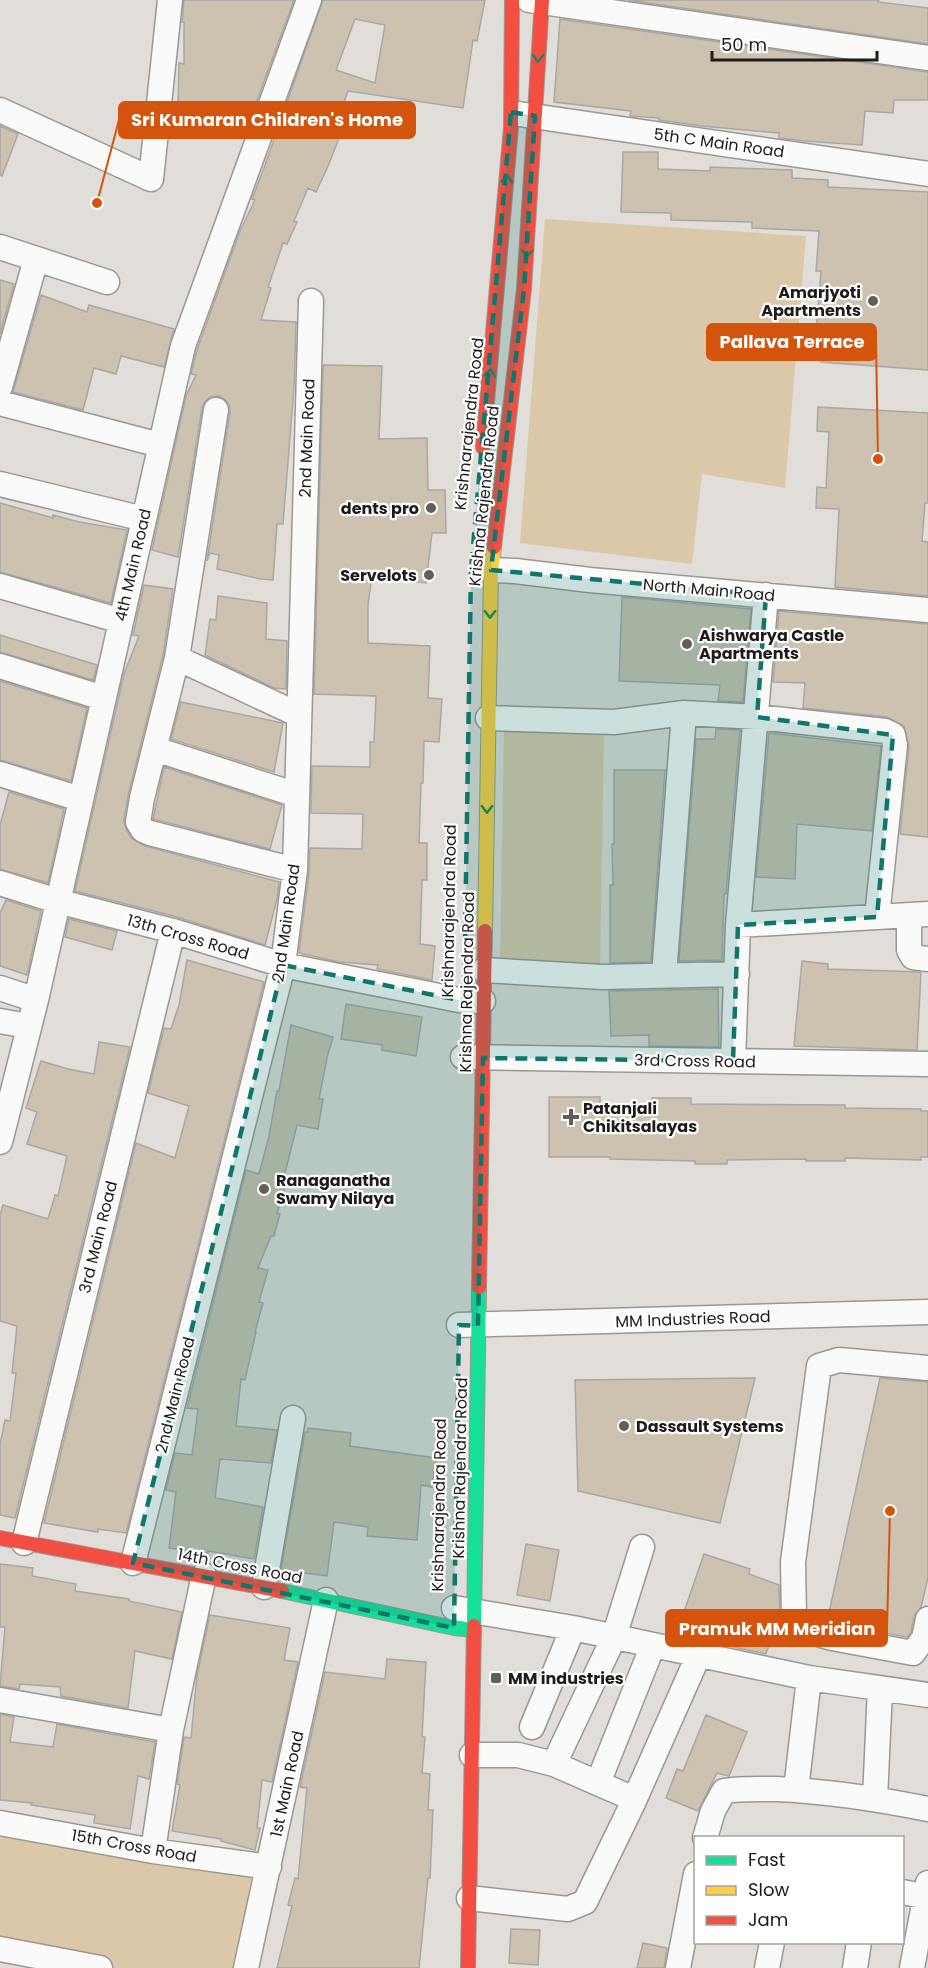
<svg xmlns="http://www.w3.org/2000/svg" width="928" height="1968" font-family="Poppins,sans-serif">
	<rect width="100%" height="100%" fill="#e1ddd8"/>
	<path fill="#dbc8a9" d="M545,219L806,236L785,488L702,474L692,564L520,543Z
		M504,730L604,732L600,965L500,963Z
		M0,1822L269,1873L246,1968H100L0,1949Z"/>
	<path fill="#cdc2b0" stroke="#aaa7a3" stroke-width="1.5" fill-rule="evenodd" d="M184,0H294L246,130L221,121L225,109L178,107L179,63L184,64V22H182Z
		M323,0H485L477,41L473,40L463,108L348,91L332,136L339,138L329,164L316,192L308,188L294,221L297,222L287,244L283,243L268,287L271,288L261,320L296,322L294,387L283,524H277L273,580L260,579L217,569L219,555L210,553L207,561L230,412L229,404L224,399L219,396L210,397L205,402L202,408L178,557L152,550L186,396L196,375L191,374L197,350L240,231L255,200L252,199L264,168ZM355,19L385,25L375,83L336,70Z
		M628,0H879L878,2L928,8V44Z
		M560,19L928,72V100H894L893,113L865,111L862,145L804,141L779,138V133L702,126L659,120V118L630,116L631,111L554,102Z
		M0,126L18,134L2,176L0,175Z
		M623,152H658V169L710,171V167L792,170V178L828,180V187L928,192V370L821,362V354L809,353L811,331L816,332L821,271H816L819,231L752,228V222L671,220V213L621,212Z
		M0,280L14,284L0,334Z
		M41,295L87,312L89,305L174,329L164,367L121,356L116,374L94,368L83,410L13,392Z
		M323,365L382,366L379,439L427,438L428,490H445L446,533H432L426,583L372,576L368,605V643L430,646L428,698L442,699L439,742L424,741L423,783H421L419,843H427V880H422L420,944L435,946L432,980L377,969L378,965L339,962L299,953L309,872L310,848L362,849L363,814L311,813L312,766L370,767V742H374L376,696L314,694Z
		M818,407L928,413V503H925L922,541L928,542V596L835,587L839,509L816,508L817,487L826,488L829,432L817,431Z
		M0,503L53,518V515L79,522L127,530L111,603L0,572Z
		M144,585L173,589L163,655L128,796L124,820L126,829L131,838L145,846L279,882L277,899L265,945L177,917L75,891L124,674L139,636L133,635Z
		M218,596L267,603L266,639L287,641L286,689L274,688L205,655L210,619L216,620Z
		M622,597L751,609L743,702L718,701L720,685L619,681Z
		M779,611L928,624V837L900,834L909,746L904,726L887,717L803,708L805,683L773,682Z
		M0,635L97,665L93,680L0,652Z
		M0,681L87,708L71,781L0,760Z
		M181,702L283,723L274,772L171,739Z
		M716,729L740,730L726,894H724L722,960L679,961L696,739H715Z
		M769,733L881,746L872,831L797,824L795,879L756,877Z
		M164,767L282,805L270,849L153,819Z
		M614,770H665L651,962L610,963V885H613L612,844H614Z
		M9,792L64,809L48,883L0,869V825Z
		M6,900L41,911L27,975L0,966V913Z
		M69,919L117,931L112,950L65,937Z
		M187,960L264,982L126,1533L98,1529V1532L44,1523L136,1143L175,1158L189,1106L148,1093L164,1028L171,1029L179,1005Z
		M802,961L828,964V969L921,972L917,1050L794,1046Z
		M718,989L719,1047L649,1046V1035L611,1036L609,991Z
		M346,1004L422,1017L416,1056L382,1050V1045L341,1039Z
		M291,1025L333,1037L327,1058L319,1099H323L318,1129L297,1125L283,1181L287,1182L277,1213L280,1214L274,1236H271L258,1268L268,1270L259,1302L263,1303L255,1332H256L245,1380L241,1379L236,1426L277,1430L271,1463L220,1459L215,1498L263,1507L254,1559L208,1551V1553L169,1548L176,1492L166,1490L175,1453L192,1455L198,1409L187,1408L246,1170L259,1174L269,1136L277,1091H279Z
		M99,1042L130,1047L15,1518L0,1515V1445L5,1420L10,1421L16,1373H12L17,1326L0,1321V1215L3,1205L48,1219L55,1195L58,1196L67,1156L27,1144L37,1112L26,1108L41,1061L68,1069L94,1074Z
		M549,1097H600V1104H652V1098H691V1104L845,1105V1108L921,1109V1111H928V1157H921V1160L845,1158V1161H806V1159L727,1160V1164H695V1161L610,1159V1157H549Z
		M755,1378L720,1523L578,1491L575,1380Z
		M880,1378L928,1382V1578L921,1607L914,1616L911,1632L907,1637L827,1622Z
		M308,1428L351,1433L350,1446L436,1458L432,1487L421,1485L417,1540L367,1536L368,1527L334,1522L327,1576L281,1570L305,1432H308Z
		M526,1544L559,1550L550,1601L517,1595Z
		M704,1554L750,1569L749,1574L779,1585L780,1615L766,1654L676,1635Z
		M0,1564L33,1568L32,1576L76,1584L75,1591L129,1599V1601L182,1612L172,1659L135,1651L128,1708L61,1696L60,1687L20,1684L19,1689L0,1686L5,1627H0Z
		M210,1615L290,1628L284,1660L298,1662L272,1782L262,1780L257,1828H260L255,1850L221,1841V1839L172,1831L180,1785L177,1784L184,1737L191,1738L197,1675Z
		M387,1659L426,1662L422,1737H425L422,1773L430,1774L428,1810H433L430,1878H428L419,1968H277L292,1906L288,1905L295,1878L298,1879L307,1788L300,1787L325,1672L385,1679Z
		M0,1714L14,1717L10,1742L53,1747L57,1724L155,1742L149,1779L138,1776L130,1829L94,1823L95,1815L31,1805L32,1803L0,1800Z
		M706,1715L747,1732L729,1776L717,1773L698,1811L666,1798L677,1769L683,1771Z
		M511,1929L540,1930L538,1965L509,1963Z
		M643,1943L667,1948L664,1968H637Z"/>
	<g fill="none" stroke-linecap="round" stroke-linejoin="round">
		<defs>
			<path id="street" d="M529,0L928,58
				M0,110L151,179L170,0
				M519,114L928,174
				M0,247L107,282
				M0,387L36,259
				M0,403L160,445
				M216,410L177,658L299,715
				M0,484L144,519
				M491,570L515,571L590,580L928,610
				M0,586L121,621
				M177,658L142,798L138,822L143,830L150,833L295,870
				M0,666L103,698
				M488,718L614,722L684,713
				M155,749L297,795
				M0,774L80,799
				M0,883L57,901L173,931L283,965L464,1001H483
				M909,916V950L913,957L928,959
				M738,925L928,914
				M484,970L602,977L737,974
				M664,975L684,713L757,717L885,731L893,735L895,745L877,917
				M0,988L36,1000
				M0,1021L28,1026
				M463,1057L928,1064
				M733,1061L738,925L766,595
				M0,1142L36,1000L183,346L309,0
				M459,1325L928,1312
				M928,1368L839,1360L819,1366L793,1562L794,1617L811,1632L832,1638L913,1653L924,1638L928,1619
				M24,1543L173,931
				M133,1563L283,965L295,870L311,301
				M264,1587L293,1418
				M454,1608L573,1628L809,1678L928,1695
				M0,1700L171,1730
				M532,1727L573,1628
				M472,1755H518L554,1764L634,1799
				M554,1764L614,1637L642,1547
				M598,1783L653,1645
				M796,1790L809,1678
				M875,1799L880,1689
				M0,1823L153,1851L269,1867
				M705,1838L713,1811L724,1791C742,1788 758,1789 776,1789C827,1791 878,1799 928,1809
				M153,1851L171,1730L204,1575
				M902,1892L928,1897
				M469,1898L568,1909L585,1902L633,1803L699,1654
				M0,1949L100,1968
				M246,1968L326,1600
				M678,1968L696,1874
				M767,1968L772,1942
				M855,1968L859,1942
				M912,1968L928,1883"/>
			<path id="fast" d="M282,1591L454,1628L474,1630
				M474,1626L479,1287"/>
			<path id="slow" d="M485,931L491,570L494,547"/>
			<path id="jam" d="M483,447L511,127L512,0
				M494,547L524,289L542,0
				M479,1287L485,931
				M0,1538L282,1591
				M468,1968L474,1626"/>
		</defs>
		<use href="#street" stroke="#9b9894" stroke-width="27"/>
		<use href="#fast" stroke="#9b9894" stroke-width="16"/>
		<use href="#slow" stroke="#9b9894" stroke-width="16"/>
		<use href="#jam" stroke="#9b9894" stroke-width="16"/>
		<use href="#street" stroke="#fafaf9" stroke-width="24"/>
		<use href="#fast" stroke="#16e098" stroke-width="14"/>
		<use href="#slow" stroke="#ffcf43" stroke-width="14"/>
		<use href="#jam" stroke="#f24e42" stroke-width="14"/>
	</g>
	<defs><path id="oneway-chevron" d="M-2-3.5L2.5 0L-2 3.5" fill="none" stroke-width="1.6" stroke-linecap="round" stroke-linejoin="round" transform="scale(1.5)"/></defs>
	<g stroke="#1a875e">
		<use href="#oneway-chevron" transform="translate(538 58) rotate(93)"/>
		<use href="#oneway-chevron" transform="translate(507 179) rotate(-85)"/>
		<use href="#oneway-chevron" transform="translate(527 253) rotate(94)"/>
		<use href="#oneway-chevron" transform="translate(490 373) rotate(-84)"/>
		<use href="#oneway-chevron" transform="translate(490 614) rotate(91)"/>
		<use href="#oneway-chevron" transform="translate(487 809) rotate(91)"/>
	</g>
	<path fill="#0f766e" fill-opacity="0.2" stroke="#0f766e" stroke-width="4.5" stroke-dasharray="12 8" stroke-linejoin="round" d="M511,112L535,116L524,289L491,570L766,595L757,717L893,735L877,917L738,925L733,1061L483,1058L478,1326L459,1325L454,1628L133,1563L283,965L464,1001L471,570Z"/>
	<g fill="#625f5b" stroke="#fff" stroke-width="2">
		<circle cx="873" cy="301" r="6"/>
		<circle cx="431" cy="508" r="6"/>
		<circle cx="429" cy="575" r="6"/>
		<circle cx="687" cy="644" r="6"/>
		<path d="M568 1108h6v6h6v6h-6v6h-6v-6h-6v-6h6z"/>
		<circle cx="264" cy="1189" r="6"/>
		<circle cx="624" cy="1426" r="6"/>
		<rect x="490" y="1672" width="12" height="12" rx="3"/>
	</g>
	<g text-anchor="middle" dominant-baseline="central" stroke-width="4.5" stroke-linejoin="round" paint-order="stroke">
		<g font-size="16" fill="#1e1b18" stroke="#fff">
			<text transform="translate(719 143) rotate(8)">5th C Main Road</text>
			<text transform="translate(469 424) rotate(-84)">Krishnarajendra Road</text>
			<text transform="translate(307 438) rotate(-88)">2nd Main Road</text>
			<text transform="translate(484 496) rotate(-84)">Krishna Rajendra Road</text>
			<text transform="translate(133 565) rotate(-77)">4th Main Road</text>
			<text transform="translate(709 590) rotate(5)">North Main Road</text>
			<text transform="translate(449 911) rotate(-89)">Krishnarajendra Road</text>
			<text transform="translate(286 923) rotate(-82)">2nd Main Road</text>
			<text transform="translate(188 937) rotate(16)">13th Cross Road</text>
			<text transform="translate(467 982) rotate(-89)">Krishna Rajendra Road</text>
			<text transform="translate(695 1061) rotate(1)">3rd Cross Road</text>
			<text transform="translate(98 1237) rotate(-76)">3rd Main Road</text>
			<text transform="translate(693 1319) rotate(-2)">MM Industries Road</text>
			<text transform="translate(175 1395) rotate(-76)">2nd Main Road</text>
			<text transform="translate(460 1468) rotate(-89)">Krishna Rajendra Road</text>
			<text transform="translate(439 1505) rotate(-89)">Krishnarajendra Road</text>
			<text transform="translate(240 1566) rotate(11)">14th Cross Road</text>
			<text transform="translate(287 1784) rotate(-78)">1st Main Road</text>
			<text transform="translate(134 1846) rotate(10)">15th Cross Road</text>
		</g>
		<g font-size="16" font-weight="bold" fill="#1e1b18" stroke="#fff" text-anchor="start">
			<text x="861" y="292" text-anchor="end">Amarjyoti<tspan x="861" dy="18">Apartments</tspan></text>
			<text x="419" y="508" text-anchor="end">dents pro</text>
			<text x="417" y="575" text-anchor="end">Servelots</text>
			<text x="699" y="635">Aishwarya Castle<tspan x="699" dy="18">Apartments</tspan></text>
			<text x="583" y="1108">Patanjali<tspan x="583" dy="18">Chikitsalayas</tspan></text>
			<text x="276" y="1180">Ranaganatha<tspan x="276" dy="18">Swamy Nilaya</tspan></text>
			<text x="636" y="1426">Dassault Systems</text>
			<text x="508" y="1678">MM industries</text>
		</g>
	</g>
	<path fill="none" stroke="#d4530d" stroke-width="2" d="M97 203L119 120M878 459L876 342M890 1511L887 1628"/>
	<g fill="#d4530d" stroke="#fff" stroke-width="2">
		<circle cx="97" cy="203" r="6"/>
		<circle cx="878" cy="459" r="6"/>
		<circle cx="890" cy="1511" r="6"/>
	</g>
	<g fill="#d4530d" stroke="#d4530d" stroke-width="2">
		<rect x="119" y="102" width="296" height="36" rx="6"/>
		<rect x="707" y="324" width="169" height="36" rx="6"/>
		<rect x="666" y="1610" width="221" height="36" rx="6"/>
	</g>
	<g font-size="18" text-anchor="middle" font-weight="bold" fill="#fff">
		<text x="267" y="126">Sri Kumaran Children's Home</text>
		<text x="792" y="348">Pallava Terrace</text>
		<text x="777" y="1635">Pramuk MM Meridian</text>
	</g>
	<rect x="694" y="1836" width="210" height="108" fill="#ffffff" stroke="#a5a4a3" stroke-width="1.5"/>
	<rect x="706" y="1856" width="30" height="9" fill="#16e098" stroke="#a5a4a3" stroke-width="1.5"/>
	<text x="748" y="1866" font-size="18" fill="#1e1b18">Fast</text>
	<rect x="706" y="1886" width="30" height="9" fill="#ffcf43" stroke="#a5a4a3" stroke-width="1.5"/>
	<text x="748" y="1896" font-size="18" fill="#1e1b18">Slow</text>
	<rect x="706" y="1916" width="30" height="9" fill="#f24e42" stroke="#a5a4a3" stroke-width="1.5"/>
	<text x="748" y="1926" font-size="18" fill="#1e1b18">Jam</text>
	<path d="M712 51v9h165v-9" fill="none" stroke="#1e1b18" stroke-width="3"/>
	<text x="721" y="51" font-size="18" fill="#1e1b18" stroke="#ffffff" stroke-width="4.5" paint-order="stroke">50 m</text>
</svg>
